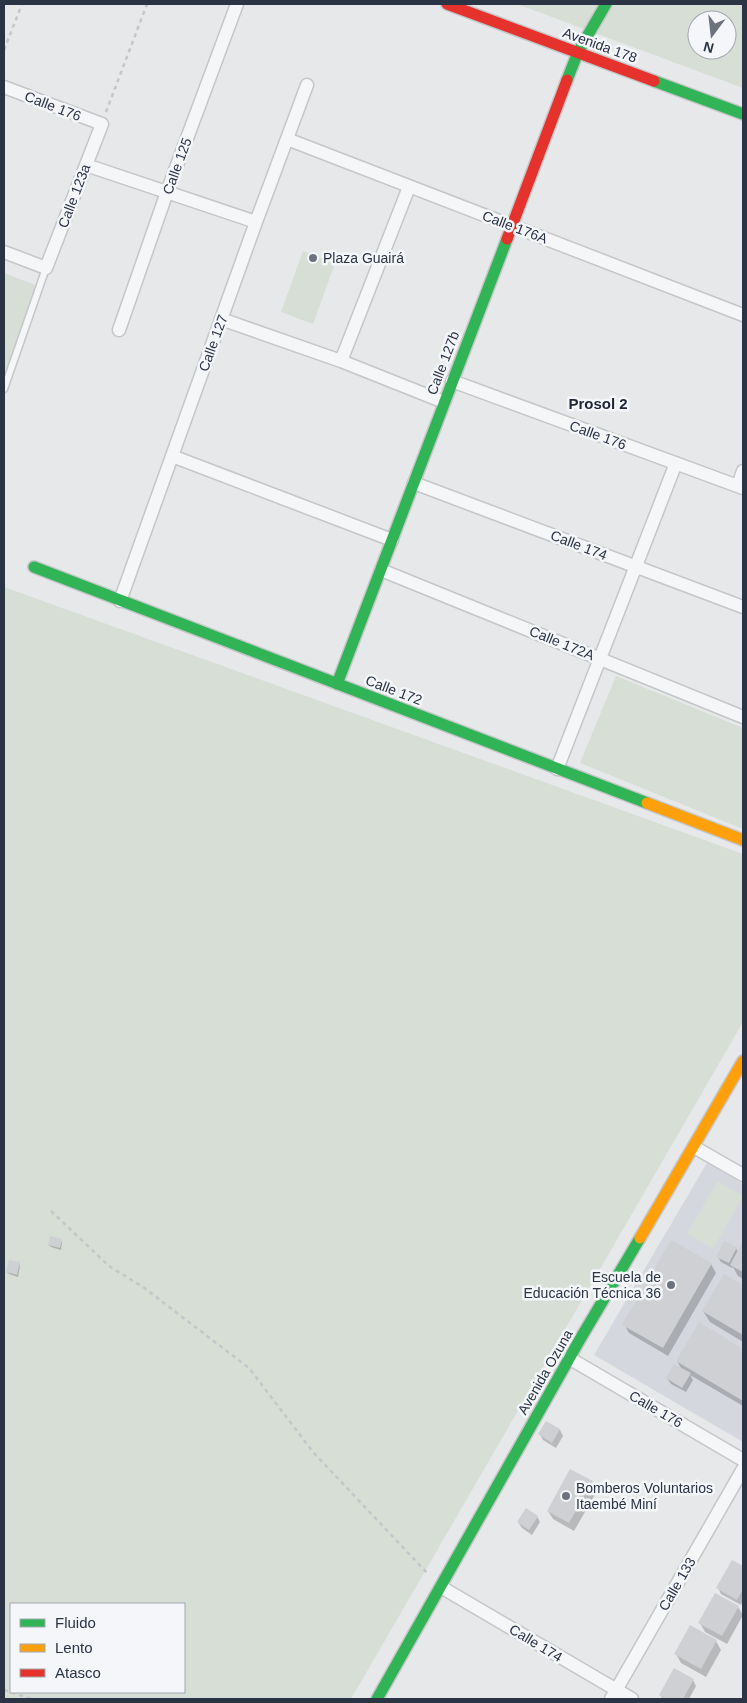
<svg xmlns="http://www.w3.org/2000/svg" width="747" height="1703" font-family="Arial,sans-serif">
	<rect width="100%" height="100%" fill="#e6e8ea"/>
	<path fill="#d4d7dd" d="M707,1163L743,1184V1442L594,1355Z"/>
	<path fill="#d6ded6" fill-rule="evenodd" d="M517,4H743V88ZM697,20H727V50H697Z
		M303,251L335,263L313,324L281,312Z
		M4,273L41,287L4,375Z
		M4,587L743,854V1022L351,1699H4ZM11,1604H184V1692H11Z
		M616,676L743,728V829L580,763Z
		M717,1181L743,1196L713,1249L687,1234Z"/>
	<path fill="#0003" d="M61,1240L62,1243L61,1250L51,1247L49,1245Z
		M743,1243V1279L738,1276L733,1267L732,1268L721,1262L717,1256L736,1248L738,1252Z
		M19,1263L20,1266L18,1277L9,1274L7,1272Z
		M711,1264L716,1273L668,1356L629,1333L624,1324Z
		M725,1275L743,1287V1342L710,1322L703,1311Z
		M699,1324L743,1350V1406L690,1375L693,1380L686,1392L671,1384L667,1378L682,1370L677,1361Z
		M547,1423L560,1430L563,1436L556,1448L543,1440L540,1434Z
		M592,1482L597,1491L574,1531L553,1519L548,1511Z
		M537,1516L540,1522L532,1535L522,1528L518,1522Z
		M733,1562L743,1568V1600L741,1605L721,1594L718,1588Z
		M738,1607L743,1615L727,1644L705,1632L700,1623Z
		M716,1641L721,1650L706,1677L681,1663L676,1654Z
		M693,1680L696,1686L689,1699H663L660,1695Z"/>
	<path fill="#ced0d3" d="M50,1236L62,1239L60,1248L48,1245Z
		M671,1240L712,1263L663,1348L622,1325Z
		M724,1241L737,1247L729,1263L716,1257Z
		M743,1241V1272L730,1265Z
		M9,1260L20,1262L17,1275L6,1272Z
		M724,1274L743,1285V1335L702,1311Z
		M699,1322L743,1349V1401L676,1361Z
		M674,1364L691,1373L682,1388L666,1378Z
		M546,1421L560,1429L552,1443L538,1434Z
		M570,1469L593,1481L569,1523L547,1511Z
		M526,1508L538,1516L529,1530L517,1522Z
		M732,1560L743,1566V1589L737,1600L716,1588Z
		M715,1593L739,1606L722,1636L698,1623Z
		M690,1625L717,1640L701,1669L674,1654Z
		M674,1668L694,1679L683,1699H666L659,1695Z"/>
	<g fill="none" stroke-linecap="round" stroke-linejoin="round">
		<defs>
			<path id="lane" d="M4,389L46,268"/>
			<path id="street" d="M4,87L102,124L46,268L4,252
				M287,139L743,315
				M86,165L256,222
				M221,319L341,361L444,402
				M119,330L167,192L237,4
				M341,361L409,187
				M452,381L743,488
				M172,456L392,540
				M414,483L743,607
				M738,486L743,471
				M381,570L743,717
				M120,601L256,222L307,85
				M557,769L676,463
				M694,1147L743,1175
				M569,1358L743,1460
				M441,1587L632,1699
				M611,1699L743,1469"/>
			<path id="fast" d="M567,80L578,52L606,4
				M654,81L743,114
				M34,567L647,803
				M337,684L507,239
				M377,1699L579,1341L640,1238"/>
			<path id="slow" d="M647,803L743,840
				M640,1238L743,1061"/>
			<path id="jam" d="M447,4L654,81
				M507,239L567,80"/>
		</defs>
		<use href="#lane" stroke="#c4c6c8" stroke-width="9"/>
		<use href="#street" stroke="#c4c6c8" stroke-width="15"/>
		<use href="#fast" stroke="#c4c6c8" stroke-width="14"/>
		<use href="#slow" stroke="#c4c6c8" stroke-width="14"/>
		<use href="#jam" stroke="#c4c6c8" stroke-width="14"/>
		<path stroke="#c5c6ca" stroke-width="2.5" stroke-dasharray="4 4" stroke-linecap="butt" d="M4,50L22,4
			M106,112L147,4
			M51,1211L109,1266L143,1287L249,1368L313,1452L429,1575
			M4,1690L32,1699"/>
		<use href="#lane" stroke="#f5f6f7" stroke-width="6"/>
		<use href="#street" stroke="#f5f6f7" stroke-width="12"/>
		<use href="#fast" stroke="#30b455" stroke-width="11"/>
		<use href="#slow" stroke="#ff9f0a" stroke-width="11"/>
		<use href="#jam" stroke="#e5322d" stroke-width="11"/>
	</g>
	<g fill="#6c737f" stroke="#f4f6f9" stroke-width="2">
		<circle cx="313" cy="258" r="5"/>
		<circle cx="671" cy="1285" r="5"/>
		<circle cx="566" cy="1496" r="5"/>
	</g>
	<g text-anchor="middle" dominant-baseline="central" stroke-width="5" stroke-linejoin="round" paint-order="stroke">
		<g font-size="14" fill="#2b3445" stroke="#f4f6f9">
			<text transform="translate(600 45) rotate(20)">Avenida 178</text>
			<text transform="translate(53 106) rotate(21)">Calle 176</text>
			<text transform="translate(177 166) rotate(-70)">Calle 125</text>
			<text transform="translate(74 196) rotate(-69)">Calle 123a</text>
			<text transform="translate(515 227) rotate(21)">Calle 176A</text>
			<text transform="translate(213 343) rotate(-70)">Calle 127</text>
			<text transform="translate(443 363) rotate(-69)">Calle 127b</text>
			<text transform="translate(598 435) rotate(20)">Calle 176</text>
			<text transform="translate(579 545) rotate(21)">Calle 174</text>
			<text transform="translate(562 643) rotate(22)">Calle 172A</text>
			<text transform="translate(394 690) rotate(21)">Calle 172</text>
			<text transform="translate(545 1372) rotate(-60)">Avenida Ozuna</text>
			<text transform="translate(656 1409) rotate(30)">Calle 176</text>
			<text transform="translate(677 1584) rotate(-60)">Calle 133</text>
			<text transform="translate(536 1643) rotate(31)">Calle 174</text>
		</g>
		<g font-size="14" fill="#2b3445" stroke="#f4f6f9" text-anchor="start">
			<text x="323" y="258">Plaza Guairá</text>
			<text x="661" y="1277" text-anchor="end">Escuela de<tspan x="661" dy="16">Educación Técnica 36</tspan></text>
			<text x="576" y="1488">Bomberos Voluntarios<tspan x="576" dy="16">Itaembé Miní</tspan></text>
		</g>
		<g font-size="15" font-weight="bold" fill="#1d2536" stroke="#f4f6f9">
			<text x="598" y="403">Prosol 2</text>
		</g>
	</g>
	<rect width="747" height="1703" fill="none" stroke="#2b3445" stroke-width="10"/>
	<rect x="10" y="1603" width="175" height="90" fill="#f4f6f9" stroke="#a4a8b1"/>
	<rect x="20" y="1619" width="25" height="8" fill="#30b455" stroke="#a4a8b1"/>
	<text x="55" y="1628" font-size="15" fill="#2b3445">Fluido</text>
	<rect x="20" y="1644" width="25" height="8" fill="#ff9f0a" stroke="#a4a8b1"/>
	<text x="55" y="1653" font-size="15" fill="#2b3445">Lento</text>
	<rect x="20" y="1669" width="25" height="8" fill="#e5322d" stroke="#a4a8b1"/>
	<text x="55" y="1678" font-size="15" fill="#2b3445">Atasco</text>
	<g transform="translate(712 35) rotate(195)"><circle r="24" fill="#f4f6f9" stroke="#a4a8b1"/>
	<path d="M0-4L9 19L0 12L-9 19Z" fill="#6c737f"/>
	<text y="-8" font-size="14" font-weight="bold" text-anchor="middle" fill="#2b3445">N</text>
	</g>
</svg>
